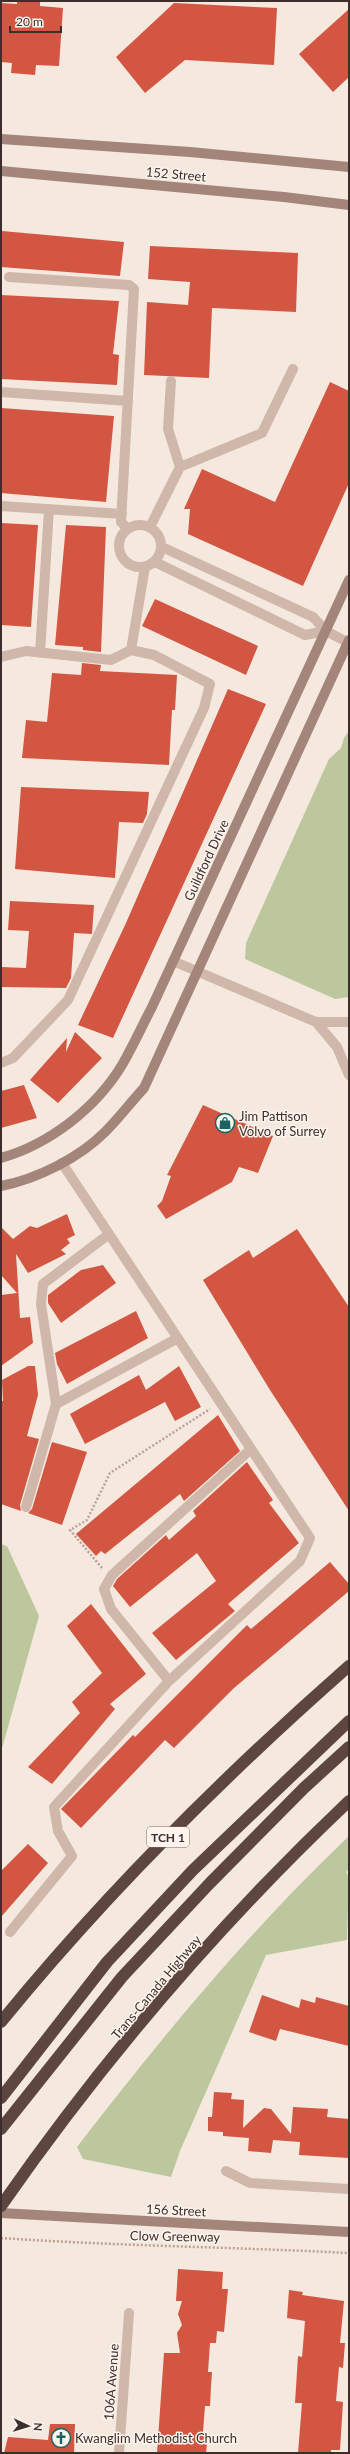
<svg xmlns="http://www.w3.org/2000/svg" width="350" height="2454" font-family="Lato,sans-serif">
	<rect width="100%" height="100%" fill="#f5e9df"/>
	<path fill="#bdc79d" d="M349,731V997L335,999L245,959L246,943L329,759L341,748L344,738Z
		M1,1544L7,1546L39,1616L1,1752Z
		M349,1836V1869L346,1872L349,1877L347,1940L266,1955L180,2151L171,2177L83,2159L77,2147C161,2038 249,1931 349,1836Z"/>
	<path fill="#d25641" d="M17,1H40V6L63,8L59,66L36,65L35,75L11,73L12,63L1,62V3L17,4Z
		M174,3L277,8L274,65L185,60L145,93L116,57Z
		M349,9V77L333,92L299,54Z
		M2,231L124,242L120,276L1,267Z
		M150,246L298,253L296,312L212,308L209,378L144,375L147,302L188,305L190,282L148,279Z
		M1,295L119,301L113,354L119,355L117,385L1,379Z
		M330,382L349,391V483L303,586L188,534L190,509H184L202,469L275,502Z
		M1,408L114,416L106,502L1,493Z
		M1,523L38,525L31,627L1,625Z
		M66,525L106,527L101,652L83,650V647L55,645Z
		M155,599L258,646L246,675L142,626Z
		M82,663L101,665L100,671L177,675L175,710H172L169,765L22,758L26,720L47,722L52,673L81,675Z
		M228,689L266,704L113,1038L78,1025L126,923Z
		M21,787L149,792L147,814L143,823L119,822L115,878L15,869Z
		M10,901L94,905L92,934L74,933L71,978L66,988L1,987V967L26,968L29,931L8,930Z
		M75,1032L102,1058L58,1103L30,1080L67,1038L66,1052Z
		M24,1085L37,1118L1,1128V1091Z
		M203,1105L273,1136L258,1173L239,1167L232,1182L166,1219L157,1206L162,1201L171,1176L167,1175Z
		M67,1214L75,1235L67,1239L70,1243L61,1250L66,1254L28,1273L16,1254L20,1318L30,1317L33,1343L1,1366V1295L17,1293L1,1275V1227L13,1239L30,1226L37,1228Z
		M297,1229L349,1307V1511L270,1390L203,1280L249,1250L253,1258Z
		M103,1265L116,1283L61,1323L48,1303V1295L81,1270Z
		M136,1311L148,1338L67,1384L57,1364L55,1353Z
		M28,1366H35L38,1395L27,1436L39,1439L20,1505L21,1511L1,1504V1401H3L2,1380Z
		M179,1366L201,1407L175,1421L165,1402L85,1444L70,1414L139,1375L146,1390Z
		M218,1415L240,1451L184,1501L180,1494L105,1554L101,1551L96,1556L76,1534Z
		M52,1442L87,1452L62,1525L28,1513L32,1509Z
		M247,1462L273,1500L269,1503L299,1543L228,1604L235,1611L176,1660L152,1633L216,1581L197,1553L130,1607L113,1586L117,1579L166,1535L169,1540L196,1516L193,1511Z
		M330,1562L349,1584V1591L234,1688L174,1748L165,1740L81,1828L61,1809L133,1735L135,1737L247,1625L251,1629Z
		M91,1604L146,1674L110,1704L115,1709L52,1784L28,1767L80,1713L72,1702L102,1673L67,1626Z
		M28,1844L48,1863L1,1917V1871Z
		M262,1995L299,2008L301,1999L315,2003L316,1997L349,2006V2046L280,2029L276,2041L249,2032Z
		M214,2092L232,2093L231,2099L244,2100L243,2128L264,2108L271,2109L291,2134L293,2107L328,2109L327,2117L349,2119V2158L299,2155L300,2142L273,2140L271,2153L248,2151L249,2138L223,2136V2132L208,2131V2117H212Z
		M178,2269L223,2272L222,2289H228L224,2332L217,2331L216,2343H210L208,2372H212L211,2386L210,2406H205L203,2432L208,2433L206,2453H157L164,2353H180L177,2333L182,2325L178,2314L182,2301H176Z
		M289,2290L303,2292L302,2295L344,2301L340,2343H345L343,2368L339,2367L336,2401L343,2402L340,2450H331V2453H298L302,2403H295L298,2356L302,2357L305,2321L287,2318Z
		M50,2424H75L74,2453H4L8,2437L48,2440Z"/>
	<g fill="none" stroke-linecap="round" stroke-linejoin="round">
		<path stroke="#bca193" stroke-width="2.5" stroke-dasharray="2 2" stroke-linecap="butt" d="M102,1568L70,1530L87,1520L110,1473L210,1409
			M1,2238C117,2246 233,2247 349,2253"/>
		<path stroke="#cfb7a9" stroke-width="10" d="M9,277L129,285L134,289L121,522L128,529
			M171,381L168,429L180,467
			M1,392L128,401
			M1,506L122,514
			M119 546a21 21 0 1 1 42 0a21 21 0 1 1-42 0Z
			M150,527L180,467L262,433L293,369
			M162,547L313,617L326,631L349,643
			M155,562L305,635L326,631
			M40,653L49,509
			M1,657L26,651L111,660L131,650L145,567
			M173,961L316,1022
			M349,1022H316L337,1047L349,1075
			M1,1063L13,1058L68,1000L204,708L210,684L154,655L131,650
			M62,1163L310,1538L300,1561L169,1681L111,1609L104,1589L112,1575L251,1449
			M56,1404L178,1338
			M26,1507L56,1404L41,1304L43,1284L109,1234
			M10,1932L72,1856L58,1831L54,1807L169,1681"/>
		<path stroke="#cfb7a9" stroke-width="10" d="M226,2171L250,2183L349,2189
			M119,2453L129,2313"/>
		<path stroke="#a4857a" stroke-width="10" d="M1,139L190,152L349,167
			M1,171L284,197L349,205
			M1,1158C50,1144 96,1108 122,1065C133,1046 142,1026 152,1007L349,580
			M1,1186C37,1179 79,1158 105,1132C119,1118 131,1102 144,1088L349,640
			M1,2213L349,2232"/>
		<path stroke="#5e4640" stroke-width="12" d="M1,2022C106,1893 224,1776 349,1666
			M1,2098L107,1962L193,1870L349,1721
			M1,2129L122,1977L210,1883L304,1788L349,1747
			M1,2206C102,2061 220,1923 349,1801"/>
	</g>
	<defs>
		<symbol id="shop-ring" viewBox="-11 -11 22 22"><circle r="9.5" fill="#fcf4ed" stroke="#1a6361" stroke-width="1.5"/><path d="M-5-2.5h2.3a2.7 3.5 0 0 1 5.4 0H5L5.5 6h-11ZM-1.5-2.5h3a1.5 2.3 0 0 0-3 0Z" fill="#1a6361"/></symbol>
		<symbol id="church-ring" viewBox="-11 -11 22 22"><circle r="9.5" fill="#fcf4ed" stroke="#1a6361" stroke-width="1.5"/><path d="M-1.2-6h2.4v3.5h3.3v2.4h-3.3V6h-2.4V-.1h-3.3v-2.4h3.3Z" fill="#1a6361"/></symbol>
	</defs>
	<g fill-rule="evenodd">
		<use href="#shop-ring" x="214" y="1112" width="22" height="22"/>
		<use href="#church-ring" x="50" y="2427" width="22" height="22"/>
	</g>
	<g text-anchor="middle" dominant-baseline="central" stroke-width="3" stroke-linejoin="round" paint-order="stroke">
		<rect fill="#fcf4ed" stroke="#766964" stroke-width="1" x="147" y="1827" width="42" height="20" rx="3"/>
		<g font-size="12" font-weight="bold" fill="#3c2e2a">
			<text x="168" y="1837">TCH 1</text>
		</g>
		<g font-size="13" fill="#3c2e2a" stroke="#fcf4ed">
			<text transform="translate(176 174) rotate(5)">152 Street</text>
			<text transform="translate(206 860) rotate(-65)">Guildford Drive</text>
			<text transform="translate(156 1987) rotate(-50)">Trans-Canada Highway</text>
			<text transform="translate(176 2210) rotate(3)">156 Street</text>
			<text transform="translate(175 2236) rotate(1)">Clow Greenway</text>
			<text transform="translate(111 2382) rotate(-86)">106A Avenue</text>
		</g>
		<g font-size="13" fill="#3c2e2a" stroke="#fcf4ed" text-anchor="start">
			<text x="239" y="1116">Jim Pattison<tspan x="239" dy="15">Volvo of Surrey</tspan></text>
			<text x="75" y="2438">Kwanglim Methodist Church</text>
		</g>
	</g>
	<rect width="350" height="2454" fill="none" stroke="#3c2e2a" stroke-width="4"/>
	<g transform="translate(28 2426) rotate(94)" stroke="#fcf4ed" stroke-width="3" paint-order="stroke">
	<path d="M0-3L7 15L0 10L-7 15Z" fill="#3c2e2a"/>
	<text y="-6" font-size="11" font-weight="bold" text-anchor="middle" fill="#3c2e2a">N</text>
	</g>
	<path d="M10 26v6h51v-6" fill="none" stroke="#3c2e2a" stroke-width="2"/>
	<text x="16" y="26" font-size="12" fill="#3c2e2a" stroke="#fcf4ed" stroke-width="3" paint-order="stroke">20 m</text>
</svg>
